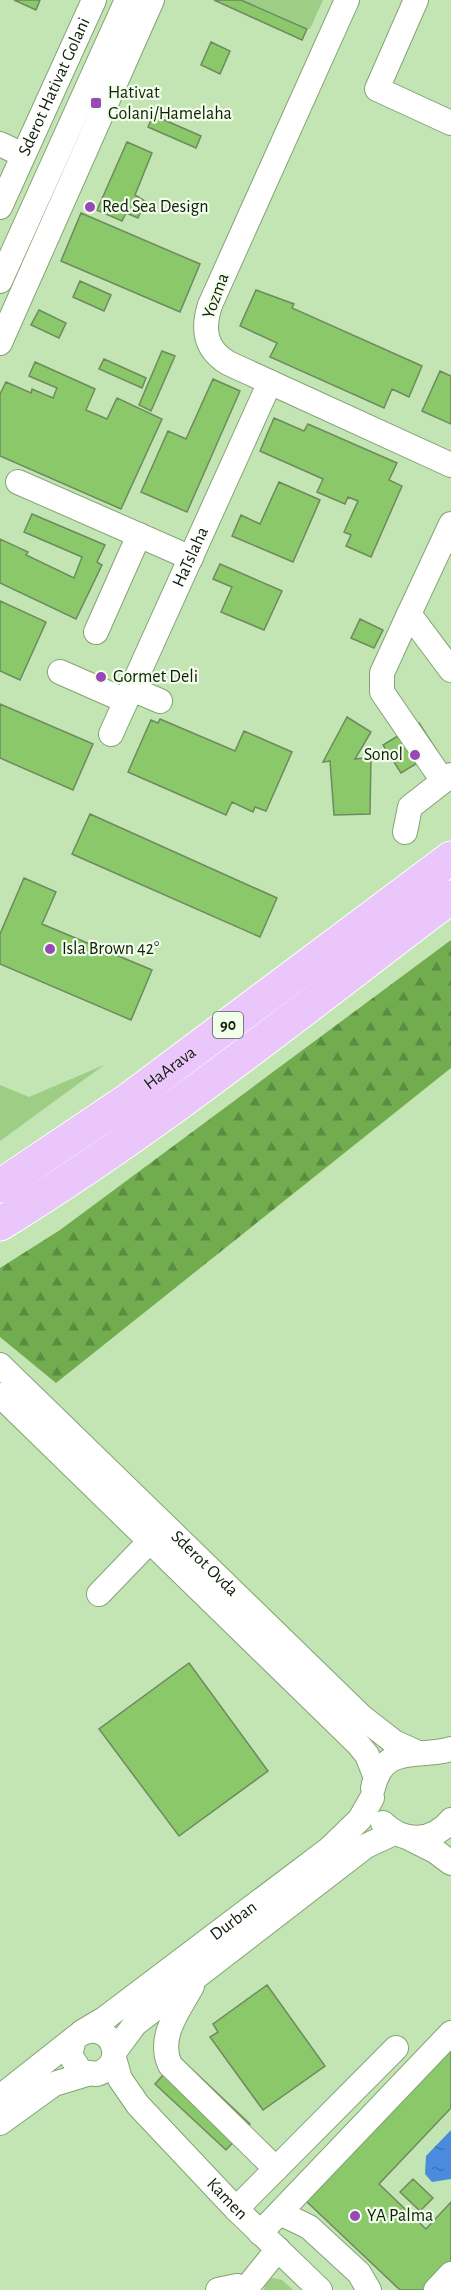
<svg xmlns="http://www.w3.org/2000/svg" width="451" height="2290" font-family="'Alegreya Sans',sans-serif">
	<defs>
		<pattern id="forest-firs" width="22" height="20" patternUnits="userSpaceOnUse" patternTransform="scale(1.5)"><rect width="22" height="20" fill="#71ad4f"/><path d="M5 1l3.5 6h-7zM16 11l3.5 6h-7z" fill="#5b8c40"/></pattern>
		<pattern id="water-ripples" width="26" height="14" patternUnits="userSpaceOnUse" patternTransform="scale(1.5)"><rect width="26" height="14" fill="#4b8bde"/><path d="M2 4q2-2 4 0t4 0M15 11q2-2 4 0t4 0" fill="none" stroke="#3d71b2"/></pattern>
	</defs>
	<rect width="100%" height="100%" fill="#c3e4b3"/>
	<path fill="#9ecd86" d="M242,0H323L310,29Z
		M104,1065L0,1141V1085L29,1097Z
		M272,2278L282,2280L293,2290H264L265,2283Z"/>
	<path fill="url(#forest-firs)" d="M451,940V1068L56,1383L0,1337V1268L60,1230Z"/>
	<path fill="url(#water-ripples)" d="M451,2130V2179L432,2182L425,2174L426,2156Z"/>
	<path fill="#8ac86a" stroke="#6d8b5e" stroke-width="1.5" d="M14,0H40L36,10Z
		M214,0H241L307,29L302,40Z
		M211,42L230,51L220,74L201,65Z
		M153,115L201,136L196,148L148,127Z
		M127,142L152,153L135,195L145,201L138,218L126,213L122,221L97,210Z
		M81,213L200,264L180,312L61,261Z
		M80,281L111,295L104,311L73,297Z
		M256,290L294,304L292,308L422,366L409,397L392,389L384,408L270,357L277,343L240,326Z
		M39,310L66,323L59,338L31,325Z
		M162,351L175,356L151,411L139,405Z
		M104,359L146,378L142,388L99,369Z
		M35,362L95,389L86,410L107,419L117,398L162,419L121,509L0,456V394L6,382L31,393L32,389L53,398L57,388L29,376Z
		M440,371L451,376V424L422,411Z
		M213,379L240,391L187,512L141,492L168,431L186,439Z
		M274,418L304,431L308,424L397,463L389,480L402,486L371,557L346,546L351,535L344,532L358,501L348,497L345,504L317,492L323,479L260,451Z
		M279,482L320,500L293,562L232,536L241,515L260,524Z
		M32,514L105,545L97,562L102,565L76,619L0,583V539L28,552L26,555L74,578L82,557L24,532Z
		M220,564L282,591L264,630L221,612L232,587L213,579Z
		M0,601L46,622L20,680L0,671Z
		M360,619L383,630L374,648L351,638Z
		M0,704L93,744L73,790L0,758Z
		M347,717L371,732L355,759L371,757L370,814L334,815L330,761L323,762Z
		M160,719L235,751L244,731L292,752L266,811L255,807L253,812L232,802L226,815L128,772L151,720L158,723Z
		M419,723L437,751L401,773L383,745Z
		M90,814L277,898L260,937L72,854Z
		M24,878L56,892L42,924L152,970L131,1020L0,964V934Z
		M189,1663L268,1771L179,1836L99,1729Z
		M267,1985L325,2066L263,2110L210,2037L218,2032L213,2024Z
		M451,2049V2108L379,2184L426,2229L451,2202V2262L424,2290H400L306,2201Z
		M179,2057L250,2124L226,2150L155,2084Z
		M413,2179L433,2198L420,2211L400,2192Z"/>
	<g fill="none" stroke-linecap="round" stroke-linejoin="round">
		<defs>
			<g id="minor">
				<path d="M347,0L210,305C202,330 205,349 228,363L451,465"/>
				<path d="M416,0L377,89L451,123"/>
				<path d="M0,144L23,155"/>
				<path id="s1" d="M0,207L94,0"/>
				<path d="M0,281L127,0"/>
				<path d="M0,343L152,0"/>
				<path d="M18,482L191,558"/>
				<path d="M451,524L409,614L451,670"/>
				<path d="M409,614L382,673V692L443,781"/>
				<path d="M96,632L139,535"/>
				<path d="M60,672L126,701"/>
				<path d="M132,689L160,701"/>
				<path id="s2" d="M111,734L270,382"/>
				<path d="M405,832L410,807L451,775"/>
				<path id="s3" d="M0,1365L362,1717L394,1742L416,1752"/>
				<path d="M0,1395L358,1744L367,1755L376,1778"/>
				<path d="M99,1594L150,1541"/>
				<path d="M373,1788C383,1743 419,1759 451,1749"/>
				<path d="M383,1823C404,1844 433,1842 451,1820"/>
				<path d="M409,1838L435,1851L451,1863"/>
				<path d="M192,1986C179,2010 157,2037 170,2065L276,2169"/>
				<path id="s4" d="M82,2032L104,2019L329,1849L360,1819L372,1798"/>
				<path d="M115,2051L135,2024L366,1846L394,1833"/>
				<path id="s5" d="M114,2058L120,2079L138,2105L236,2209L320,2290"/>
				<path d="M0,2097L76,2037C108,2014 132,2062 97,2074L81,2072L70,2055L74,2039"/>
				<path d="M0,2123L54,2084L87,2074"/>
				<path d="M236,2209L396,2048"/>
				<path d="M280,2213L309,2227L359,2273L369,2290"/>
				<path d="M260,2233L451,2033"/>
				<path d="M218,2290L237,2286L245,2290"/>
				<path d="M245,2290L278,2249"/>
				<path d="M436,2290L451,2274"/>
			</g>
			<g id="highway">
				<path id="s6" d="M0,1186L128,1100L451,858"/>
				<path d="M0,1224C158,1127 303,1009 451,897"/>
			</g>
		</defs>
		<use href="#minor" stroke="#84a475" stroke-width="26"/>
		<use href="#highway" stroke="#fff" stroke-width="35"/>
		<use href="#minor" stroke="#fff" stroke-width="24"/>
		<use href="#highway" stroke="#ebc6fb" stroke-width="33"/>
	</g>
	<g fill="#9948b7" stroke="#f0feea" stroke-width="2">
		<rect x="90" y="97" width="12" height="12" rx="3"/>
		<circle cx="90" cy="207" r="6"/>
		<circle cx="101" cy="677" r="6"/>
		<circle cx="415" cy="755" r="6"/>
		<circle cx="50" cy="949" r="6"/>
		<circle cx="355" cy="2216" r="6"/>
	</g>
	<g text-anchor="middle" dominant-baseline="central" stroke-width="4.5" stroke-linejoin="round" paint-order="stroke">
		<rect fill="#f0feea" stroke="#55614f" stroke-width="1.5" x="213" y="1012" width="30" height="26" rx="4.5"/>
		<g font-size="16" font-weight="bold" fill="#121e0c">
			<text x="228" y="1025">90</text>
		</g>
		<g font-size="18" fill="#121e0c" stroke="#f0feea">
			<text stroke="none"><textPath href="#s1" startOffset="132">Sderot Hativat Golani</textPath></text>
			<text transform="translate(216 296) rotate(-70)">Yozma</text>
			<text stroke="none"><textPath href="#s2" startOffset="194">HaTslaha</textPath></text>
			<text stroke="none"><textPath href="#s6" startOffset="207">HaArava</textPath></text>
			<text stroke="none"><textPath href="#s3" startOffset="285">Sderot Ovda</textPath></text>
			<text stroke="none"><textPath href="#s4" startOffset="188">Durban</textPath></text>
			<text stroke="none"><textPath href="#s5" startOffset="183">Kamen</textPath></text>
		</g>
		<g font-size="18" fill="#121e0c" stroke="#f0feea" text-anchor="start">
			<text x="108" y="93">Hativat<tspan x="108" dy="21">Golani/Hamelaha</tspan></text>
			<text x="102" y="207">Red Sea Design</text>
			<text x="113" y="677">Gormet Deli</text>
			<text x="403" y="755" text-anchor="end">Sonol</text>
			<text x="62" y="949">Isla Brown 42°</text>
			<text x="367" y="2216">YA Palma</text>
		</g>
	</g>
</svg>
